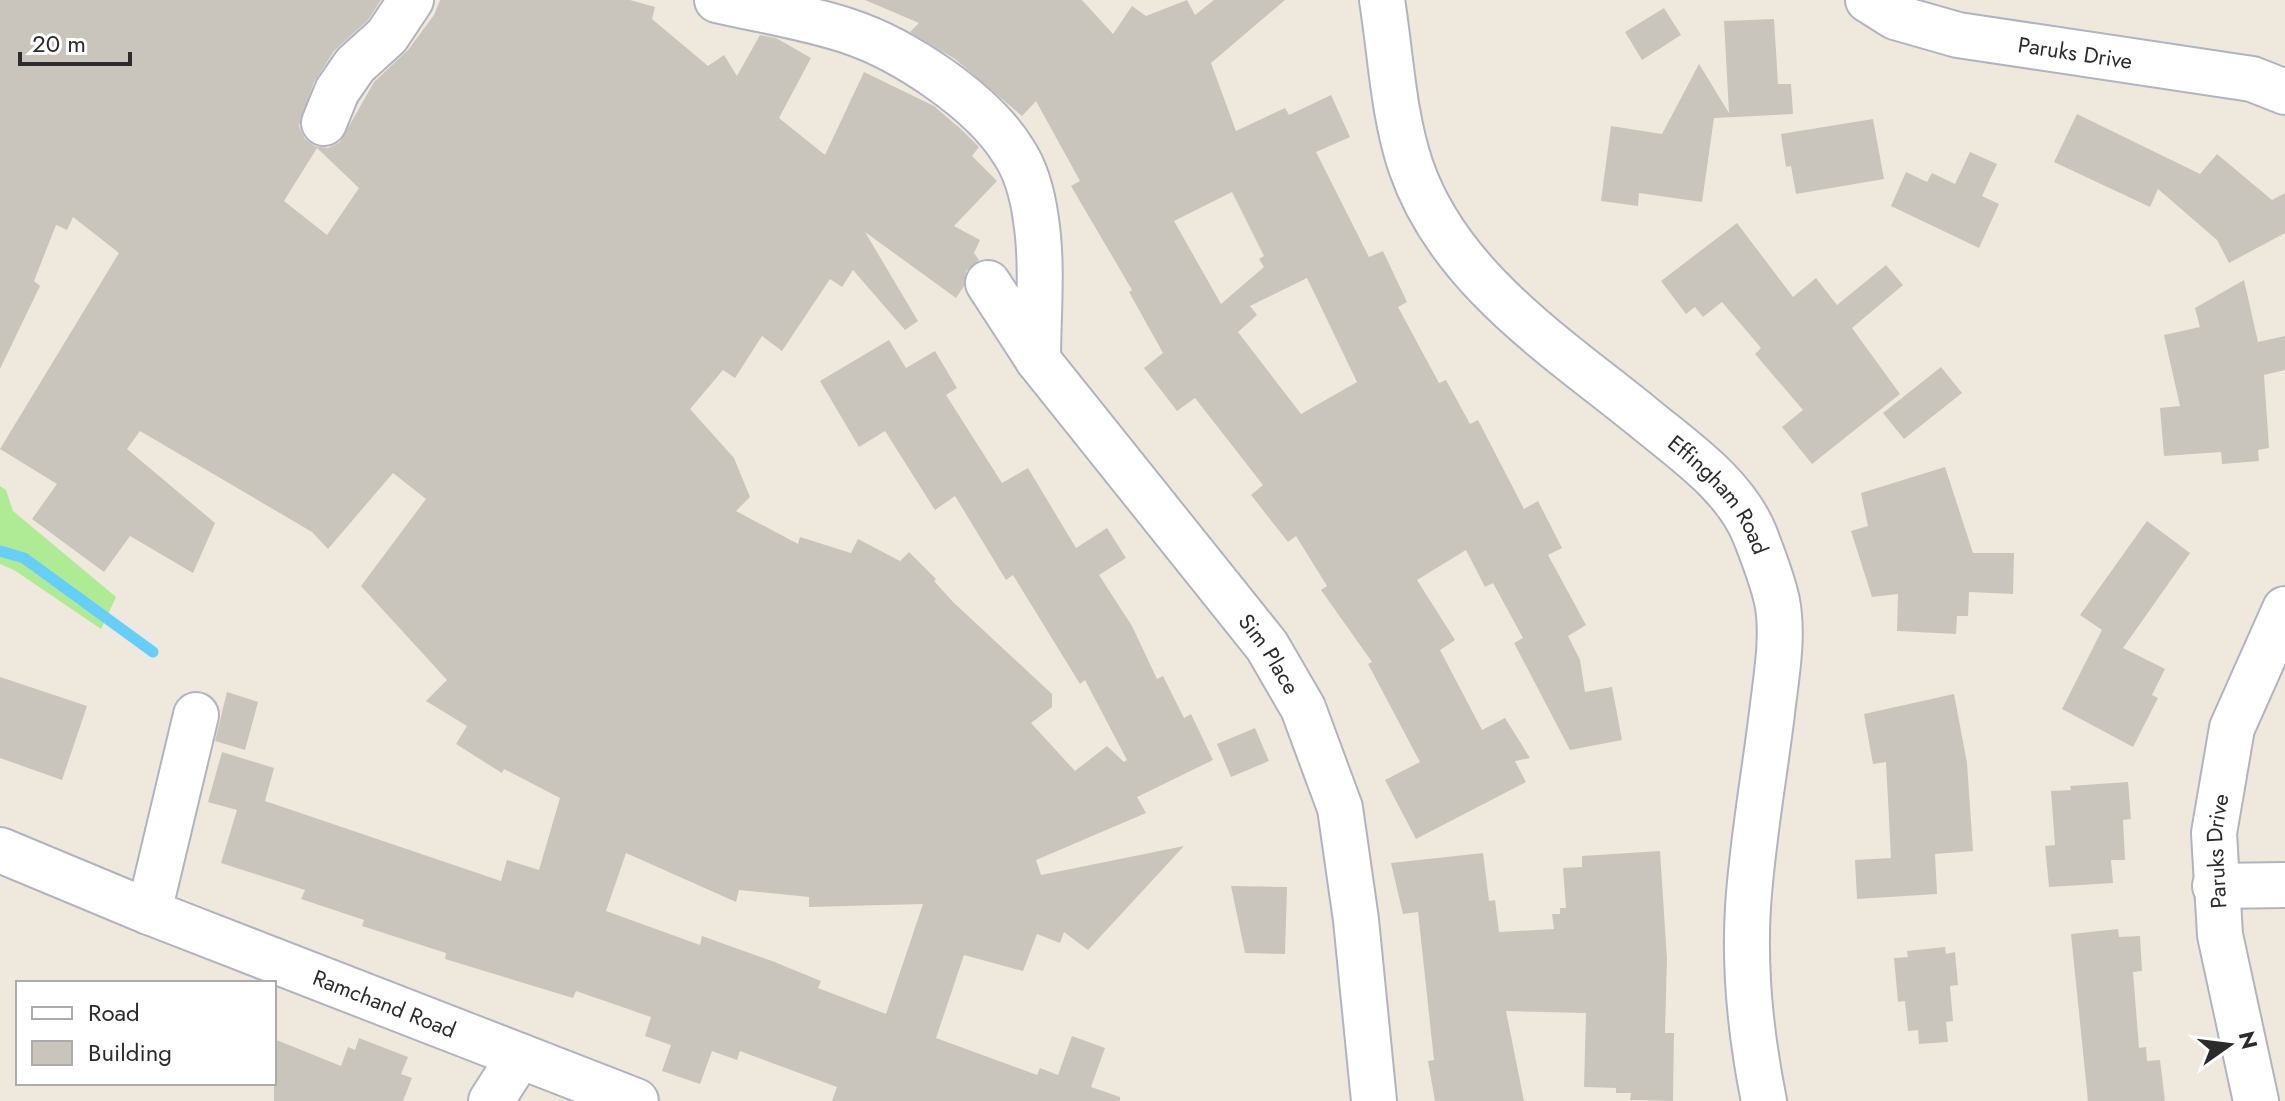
<svg xmlns="http://www.w3.org/2000/svg" width="2285" height="1101" font-family="Jost,sans-serif">
	<rect width="100%" height="100%" fill="#efe8dd"/>
	<path fill="#aeeb94" d="M0,486L6,490L13,511L116,597L101,629L14,570L0,564Z"/>
	<g fill="none" stroke-linecap="round" stroke-linejoin="round">
		<path stroke="#65cefb" stroke-width="11" d="M0,551L24,558L153,652"/>
	</g>
	<path fill="#cac5bc" fill-rule="evenodd" d="M0,0H381L368,20L334,51L314,82L299,126L305,139L315,146L328,148L340,142L374,82L408,50L434,15L440,0H630L655,7L652,19L708,66L724,55L737,76L760,35L776,38L811,58L779,118L825,155L864,72L934,106L964,132L979,147L972,156L997,181L954,226L980,240L974,253L979,260L966,271L964,286L956,298L865,232L918,321L905,330L853,270L842,287L830,279L782,351L762,336L735,378L723,370L690,409L734,458L750,497L736,511L798,544L800,537L851,553L858,539L900,561L909,552L936,579L934,581L953,602L1052,694V707L1031,723L1075,771L1107,746L1124,762L1127,760L1085,680L1080,684L1013,575L1006,580L955,496L935,510L885,431L859,447L820,381L889,340L906,368L935,351L957,388L946,395L1002,483L1028,468L1076,548L1107,528L1126,558L1099,575L1132,626L1157,679L1163,676L1184,718L1191,714L1213,760L1137,797L1146,813L1036,860L1041,875L1184,846L1088,950L1064,932L1060,943L1037,934L1023,971L964,955L936,1038L1037,1075L1040,1068L1058,1075L1072,1036L1105,1048L1091,1087L1120,1097V1101H832L837,1087L740,1051L737,1060L712,1051L700,1084L662,1071L671,1045L645,1036L651,1017L576,991L573,998L445,959L446,953L362,926L364,920L301,899L305,890L221,863L237,810L208,802L222,752L274,768L265,801L501,881L507,860L539,870L560,798L504,769L502,773L456,744L467,726L426,701L447,680L361,586L426,499L393,473L328,549L312,532L140,431L127,449L215,523L193,573L130,536L104,572L32,519L57,484L0,449L119,253L73,217L67,230L56,225L34,281L40,286L0,369ZM317,148L359,188L327,235L284,201ZM626,853L736,902L739,890L809,897V907L923,904L886,1014L818,988L821,981L772,961L702,936L700,945L606,911Z
		M865,0H1082L1113,34L1132,6L1146,16L1187,0L1195,15L1214,0H1285L1211,63L1236,131L1285,108L1289,115L1331,95L1350,137L1316,152L1369,257L1383,251L1407,302L1398,307L1439,383L1446,380L1470,424L1478,420L1524,509L1538,501L1562,548L1548,555L1586,625L1568,636L1580,660L1585,692L1612,687L1622,740L1570,750L1514,643L1523,638L1493,583L1485,587L1466,550L1417,580L1455,640L1440,650L1482,730L1505,718L1530,758L1515,761L1526,782L1416,839L1385,780L1420,762L1368,664L1372,662L1321,590L1327,586L1296,536L1288,542L1251,495L1263,485L1195,398L1177,411L1144,368L1163,353L1129,292L1132,290L1071,186L1080,181L1036,101L1022,116L955,59L910,32L919,23ZM1232,192L1264,256L1259,259L1264,267L1221,304L1174,221ZM1307,278L1357,382L1301,414L1238,332L1257,315L1250,306Z
		M1664,8L1681,35L1642,60L1625,32Z
		M1774,19L1778,84H1791L1793,114L1714,118L1702,202L1639,193L1638,206L1601,201L1611,126L1662,134L1699,64L1729,113L1724,21Z
		M2077,114L2200,174L2217,154L2272,200L2285,193V233L2229,263L2217,240L2158,189L2150,207L2054,162Z
		M1873,119L1884,179L1796,194L1791,166L1786,167L1781,134Z
		M1970,152L1997,164L1982,196L1999,204L1979,248L1891,206L1906,172L1927,182L1932,173L1955,184Z
		M1737,223L1793,297L1816,278L1837,305L1886,265L1903,285L1852,328L1900,394L1812,464L1782,427L1803,410L1755,354L1761,348L1722,302L1703,317L1695,307L1686,314L1661,281Z
		M2244,280L2258,342L2285,336V370L2264,375L2269,448L2258,450L2259,461L2222,464L2221,452L2164,456L2160,408L2180,406L2164,335L2200,327L2195,308Z
		M1941,367L1962,393L1904,439L1883,413Z
		M1945,467L1973,553H2014L2013,594L1969,592L1968,616H1957L1956,634L1897,631L1898,594L1872,597L1851,531L1868,526L1861,493Z
		M2147,521L2190,553L2123,648L2165,669L2152,695L2158,698L2133,747L2062,709L2102,630L2080,615Z
		M0,677L87,706L62,780L0,758Z
		M227,692L258,702L245,750L215,741Z
		M1954,694L1967,763L1973,851L1935,854L1937,894L1857,899L1855,860L1891,858L1886,762L1873,764L1864,714Z
		M1255,728L1269,761L1231,777L1217,744Z
		M2128,782L2131,819L2123,820L2125,860H2111L2113,883L2049,887L2045,846L2055,845L2051,791L2071,790L2070,786Z
		M1660,851L1667,959L1665,1033H1674L1673,1101L1630,1100L1631,1093H1616V1088L1584,1087L1586,1013L1506,1011L1524,1101H1435L1428,1061L1434,1060L1418,912L1403,914L1391,863L1483,853L1489,901L1495,900L1499,932L1554,929L1552,914H1560V908H1566L1563,868L1582,867V856Z
		M1231,886L1287,887L1285,954L1245,953Z
		M2118,929L2119,937L2140,936L2142,971L2133,972L2139,1048L2146,1047L2147,1061L2160,1060L2165,1101H2088L2071,934Z
		M1945,947L1946,954L1955,952L1958,985L1950,986L1953,1021L1946,1022L1948,1042L1919,1044L1918,1030L1908,1031L1905,1001L1898,1002L1894,958L1908,957L1907,951Z
		M359,1038L408,1057L401,1074L412,1078L403,1101H274V1039L341,1066L348,1047L355,1050Z"/>
	<g fill="none" stroke-linecap="round" stroke-linejoin="round">
		<defs>
			<g id="street">
				<path d="M717,0C760,10 806,17 848,31C903,49 982,101 1013,151C1026,170 1033,197 1036,220C1043,265 1038,315 1038,360"/>
				<path id="s1" d="M1868,0L1895,17L1958,35L2252,79L2285,92"/>
				<path d="M324,123L337,91L355,65L387,36L411,0"/>
				<path id="s2" d="M988,283L1038,360L1267,646L1303,708L1340,808L1356,920L1374,1101"/>
				<path id="s3" d="M0,850L149,912L636,1101"/>
				<path d="M2215,886L2285,885"/>
				<path d="M149,912L196,715"/>
				<path d="M491,1101L520,1056"/>
				<path id="s4" d="M2256,1101L2220,935L2214,833L2232,728L2285,609"/>
			</g>
			<g id="secondary">
				<path id="s5" d="M1382,0C1391,56 1393,114 1411,167C1449,278 1557,347 1643,417C1683,450 1735,485 1755,535C1763,556 1772,578 1777,601C1784,636 1776,678 1772,713C1764,778 1752,843 1748,907C1744,973 1751,1037 1764,1101"/>
			</g>
		</defs>
		<use href="#street" stroke="#b1b3c1" stroke-width="48"/>
		<use href="#secondary" stroke="#b1b3c1" stroke-width="48"/>
		<use href="#street" stroke="#fff" stroke-width="44"/>
		<use href="#secondary" stroke="#fff" stroke-width="44"/>
	</g>
	<g text-anchor="middle" dominant-baseline="central" stroke-width="8" stroke-linejoin="round" paint-order="stroke">
		<g font-size="22" fill="#2c2c2c" stroke="#fff">
			<text stroke="none"><textPath href="#s1" startOffset="216">Paruks Drive</textPath></text>
			<text stroke="none"><textPath href="#s5" startOffset="626">Effingham Road</textPath></text>
			<text stroke="none"><textPath href="#s2" startOffset="466">Sim Place</textPath></text>
			<text stroke="none"><textPath href="#s4" startOffset="254">Paruks Drive</textPath></text>
			<text stroke="none"><textPath href="#s3" startOffset="414">Ramchand Road</textPath></text>
		</g>
	</g>
	<rect x="16" y="981" width="260" height="104" fill="#ffffff" stroke="#ababab" stroke-width="2"/>
	<rect x="32" y="1007" width="40" height="12" fill="#ffffff" stroke="#ababab" stroke-width="2"/>
	<text x="88" y="1021" font-size="24" fill="#2c2c2c">Road</text>
	<rect x="32" y="1041" width="40" height="24" fill="#cac5bc" stroke="#ababab" stroke-width="2"/>
	<text x="88" y="1061" font-size="24" fill="#2c2c2c">Building</text>
	<g transform="translate(2229 1045) rotate(76)" stroke="#ffffff" stroke-width="6" paint-order="stroke">
	<path d="M0-6L14 30L0 20L-14 30Z" fill="#2c2c2c"/>
	<text y="-12" font-size="22" font-weight="bold" text-anchor="middle" fill="#2c2c2c">N</text>
	</g>
	<path d="M20 52v12h110v-12" fill="none" stroke="#2c2c2c" stroke-width="4"/>
	<text x="32" y="52" font-size="24" fill="#2c2c2c" stroke="#ffffff" stroke-width="6" paint-order="stroke">20 m</text>
</svg>
